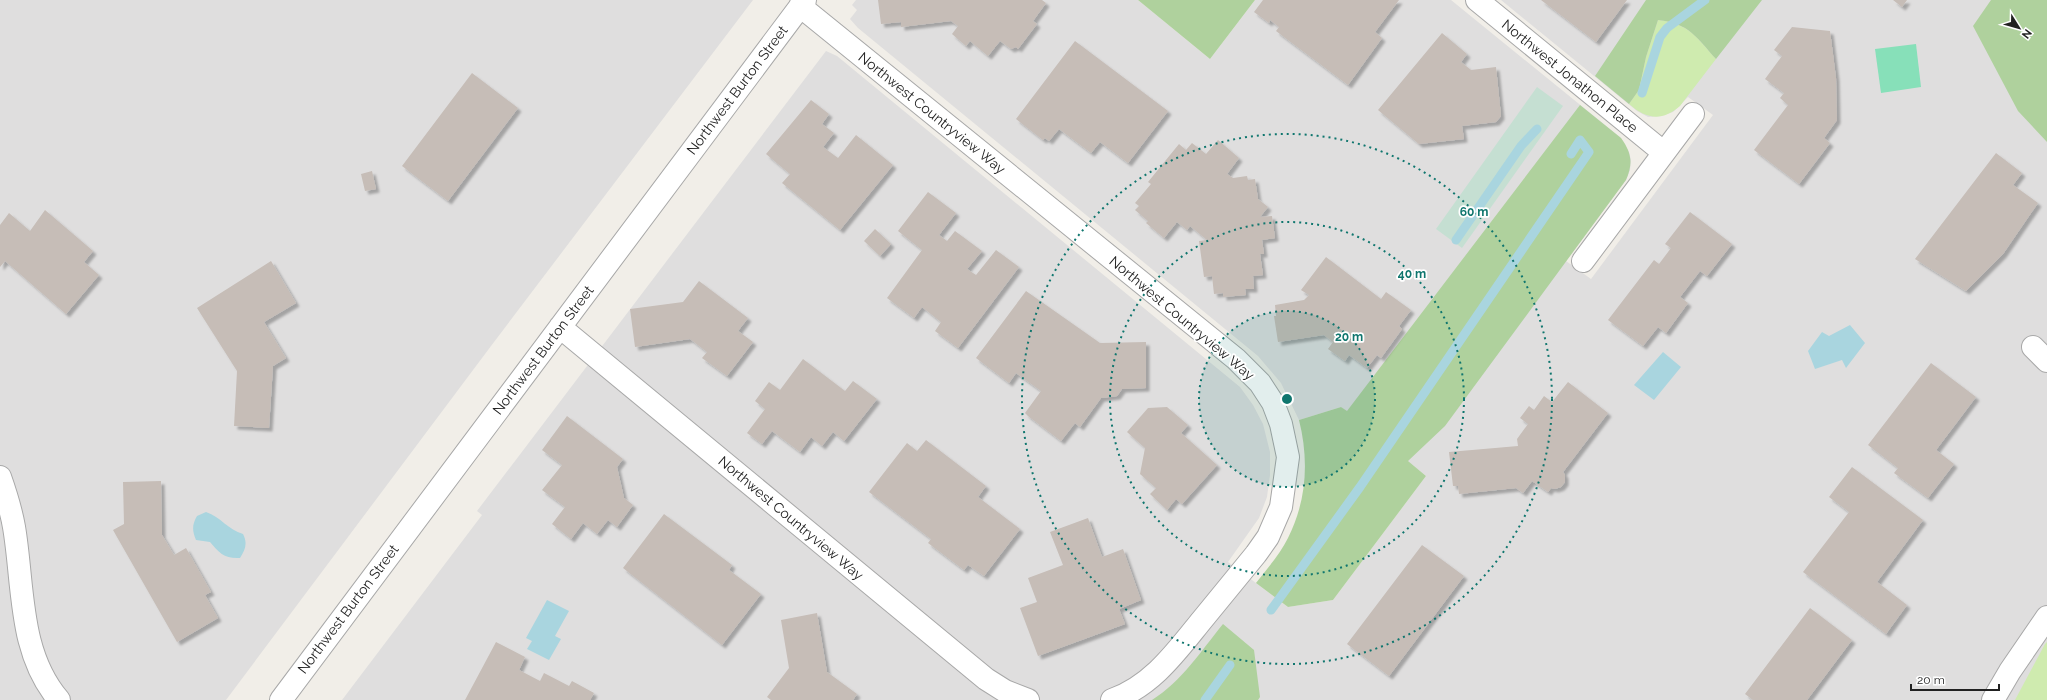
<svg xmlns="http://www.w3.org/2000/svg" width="2047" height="700" font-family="Raleway,sans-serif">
	<defs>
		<filter id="shadow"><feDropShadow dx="3.5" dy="3.5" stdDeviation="1" flood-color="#0004"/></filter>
	</defs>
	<rect width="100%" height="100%" fill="#f1eee8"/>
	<path fill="#dfdede" d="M0,0H753L491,346L226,700H0Z
		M856,0H1138L1210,59L1255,0H1451L1621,138L1629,152L1631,160L1630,170L1626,180L1566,261L1591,279L1713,115L1688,97L1673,112L1661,116L1648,117L1637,111L1501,0H2047V700H342L482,515L477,511L826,51L837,56L1240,387L1253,405L1263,424L1270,452V475L1267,497L1259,518L1228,562L1288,607L1333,600L1426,476L1341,407L1299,420L1281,383L1258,356L858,28L850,19L857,10L852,5Z"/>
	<path fill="#cfebaf" d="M1658,20C1690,24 1696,37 1716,59L1680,106C1662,122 1646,119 1629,104L1639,90L1646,57Z
		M2047,642V700H2015L2045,644Z"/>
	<path fill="#afd19d" d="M1138,0H1255L1210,59Z
		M1646,0H1762L1716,59C1697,38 1689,23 1658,20L1646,57L1639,90L1629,104L1595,76Z
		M1991,0H2047V142L2018,111L1973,26Z
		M1580,105L1621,138C1632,153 1633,164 1626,180L1445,426L1408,461L1426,476L1333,600L1288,607L1256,583C1267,569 1280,554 1288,538C1307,500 1309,460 1299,420L1341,407L1347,411Z
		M1223,624L1254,650L1260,697L1258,700H1152C1182,681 1201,651 1223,624Z"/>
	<path fill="#c5dfd2" d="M1537,87L1563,106L1462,248L1436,229Z"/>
	<path fill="#87e0b9" d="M1916,44L1921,87L1881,93L1875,49Z"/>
	<path fill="#a9d5df" d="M1850,325L1865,343L1846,368L1842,360L1815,369L1808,351L1822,332L1829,336Z
		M1663,352L1681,367L1654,400L1634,385Z
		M206,512C221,517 228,530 243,534C248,544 245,550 240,558C225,559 219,553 210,542L196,540C192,530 192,525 197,516Z
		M547,600L569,611L555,636L561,639L549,660L527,649L532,641L526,638Z"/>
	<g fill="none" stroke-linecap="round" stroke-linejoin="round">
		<path stroke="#a9d5df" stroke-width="9" d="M1642,93L1660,37L1667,28L1705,0
			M1456,240L1521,146L1537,129
			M1271,610L1360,487L1589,152L1580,140L1571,154
			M1205,700L1230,665"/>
	</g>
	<path fill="#c6bdb7" filter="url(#shadow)" d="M878,0H1042L1046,3L1033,21L1037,24L1018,49L1016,47L1011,49L1000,41L988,56L970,41L966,46L952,34L958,26L951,21L901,27V22L881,24Z
		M1263,0H1399L1375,32L1382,38L1348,85L1276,31L1279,27L1270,20L1269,23L1254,12Z
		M1541,0H1627L1596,42Z
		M1893,0H1907L1902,7Z
		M1792,27L1830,31L1836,78L1837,120L1824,138L1830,143L1799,184L1754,150L1788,105L1780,98L1784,93L1765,79L1782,56L1774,50Z
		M1442,33L1467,54L1461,62L1471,70L1496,67L1501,116L1496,122L1462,126L1464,139L1419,144L1378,110Z
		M1075,41L1168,111L1128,163L1100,142L1091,153L1059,129L1049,141L1045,138L1043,140L1016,119Z
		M472,73L518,108L448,201L402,166Z
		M811,100L829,114L822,124L834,133L823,147L838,158L856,135L893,165L840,230L782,183L790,174L766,154Z
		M1218,140L1239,158L1227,174L1233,178L1247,176L1248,180L1255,179L1258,199L1268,207L1260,217L1272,216L1275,238L1262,240L1264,254H1260L1263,275L1253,276L1254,289H1245L1246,295L1223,297V293L1214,294L1212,276L1204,277L1199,241L1207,240L1190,226L1187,230L1177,222L1164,238L1146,223L1148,221L1135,210L1139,206L1135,203L1151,184L1148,182L1179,144L1186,150L1192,143L1206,154Z
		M1996,153L2022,173L2013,185L2038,203L2003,254L1966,291L1915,259Z
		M372,171L376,189L365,191L361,174Z
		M928,192L956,213L939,235L947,241L955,231L982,251L967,269L976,275L996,250L1019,267L958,348L935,331L941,322L922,307L914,318L887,298L922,250L898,231Z
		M45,210L93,251L84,262L99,275L66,314L5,261L0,267V225L9,213L30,231Z
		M1690,212L1732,244L1707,276L1700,271L1680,297L1688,303L1666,333L1658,327L1643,346L1608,320L1654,260L1659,264L1671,248L1665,244Z
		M875,229L891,244L880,256L864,241Z
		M1326,257L1381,299L1386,292L1411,310L1399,326L1402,329L1381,358L1377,355L1367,368L1349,355L1345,361L1328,349L1333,342L1324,335L1278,342L1274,316H1276L1275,305L1304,300L1309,295L1301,290Z
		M271,261L296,303L264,322L286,358L273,366L269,428L234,426L237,371L197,308Z
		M699,281L748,318L738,331L753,342L727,376L702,358L707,352L690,339L635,347L630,309L683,302Z
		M1026,291L1100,343L1146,342V388L1122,389L1117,396L1101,398L1080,427L1075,423L1061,441L1028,416L1025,413L1041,391L1016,373L1009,383L976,358Z
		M803,359L845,391L853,381L877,399L844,441L833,432L822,446L811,437L800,452L772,431L762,444L747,433L765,409L755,401L769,382L780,390Z
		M1931,363L1976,397L1936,450L1954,464L1928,498L1894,473L1898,468L1868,445Z
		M1568,382L1608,413L1563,472L1565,475V482L1561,487L1555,489L1551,488L1548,492L1532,481L1523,493L1516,488L1459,494L1458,486H1453L1449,452L1518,446L1517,439L1528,424L1520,418L1529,406L1534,410L1544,396L1552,402Z
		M1167,407L1188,425L1181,433L1217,465L1182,504L1176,499L1167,510L1150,494L1156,488L1140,474L1145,448L1127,432L1148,408Z
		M567,416L623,459L617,467L624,498L633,505L617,527L608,520L597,534L583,523L571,539L552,524L565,507L542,490L562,465L542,450Z
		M926,440L986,486L978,497L1020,529L984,576L968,565L964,570L928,543L931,539L869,492L907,443L917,451Z
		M1852,467L1923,520L1877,582L1907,605L1886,634L1803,572L1849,512L1829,497Z
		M161,481L162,535L174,555L186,548L211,592L205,595L218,618L177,642L113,530L124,524L123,482Z
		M664,514L732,565L729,570L761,594L722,645L623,568Z
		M1088,518L1102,557L1123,549L1141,600L1119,609L1125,624L1038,656L1020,608L1037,602L1028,578L1063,565L1050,532Z
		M1422,545L1464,576L1389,676L1347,644Z
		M1810,608L1852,640L1807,700H1753L1745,694Z
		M817,613L827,672L857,694L853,700H771L767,697L789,668L781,620Z
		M496,642L525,657L519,670L540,681L544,673L569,686L572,681L594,693L590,700H465Z"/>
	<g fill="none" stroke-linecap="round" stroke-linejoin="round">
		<defs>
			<path id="minor" d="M1477,0L1663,152
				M800,6L1236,359L1260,383L1273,403L1281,424L1288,457L1281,507L1268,537L1256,554C1238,576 1220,598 1202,620C1176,652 1152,686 1112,700
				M1583,261L1693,114
				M560,327L986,679L1005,691L1028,700
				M2033,347L2047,361
				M0,477C6,494 11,510 14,527C24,586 18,652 59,700
				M281,700L805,0
				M1993,700L2010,671L2047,617"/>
		</defs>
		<use href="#minor" stroke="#a8a8a8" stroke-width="24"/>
		<use href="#minor" stroke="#fff" stroke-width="22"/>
	</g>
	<circle cx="1287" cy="399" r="88" fill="#0f766e" fill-opacity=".12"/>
	<g fill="none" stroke="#0f766e" stroke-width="2" stroke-dasharray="2 4">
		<circle cx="1287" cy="399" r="88"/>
		<circle cx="1287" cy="399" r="177"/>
		<circle cx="1287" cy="399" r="265"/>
	</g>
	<g text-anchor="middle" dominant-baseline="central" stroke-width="3.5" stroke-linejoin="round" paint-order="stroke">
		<g font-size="14" fill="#212121" stroke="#fff">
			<text transform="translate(1570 76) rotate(39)">Northwest Jonathon Place</text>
			<text transform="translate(737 90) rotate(-53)">Northwest Burton Street</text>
			<text transform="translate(932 113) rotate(39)">Northwest Countryview Way</text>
			<text transform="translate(1182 318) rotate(40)">Northwest Countryview Way</text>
			<text transform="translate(543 350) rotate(-53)">Northwest Burton Street</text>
			<text transform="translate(791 518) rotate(40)">Northwest Countryview Way</text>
			<text transform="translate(348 609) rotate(-53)">Northwest Burton Street</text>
		</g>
	</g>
	<circle cx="1287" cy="399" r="6" fill="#0f766e" stroke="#fff" stroke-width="2"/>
	<g font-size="12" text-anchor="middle" font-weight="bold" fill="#0f766e" stroke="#fff" stroke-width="3.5" stroke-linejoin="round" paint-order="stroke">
		<text x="1474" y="216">60 m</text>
		<text x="1412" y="278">40 m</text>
		<text x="1349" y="341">20 m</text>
	</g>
	<g transform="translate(2019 28) rotate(127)" stroke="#ffffff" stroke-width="3" paint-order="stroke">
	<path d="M0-3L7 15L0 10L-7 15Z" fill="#212121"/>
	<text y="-6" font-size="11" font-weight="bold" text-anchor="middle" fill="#212121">N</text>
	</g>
	<path d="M1911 684v6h88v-6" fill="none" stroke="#212121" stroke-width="2"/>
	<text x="1917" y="684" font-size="12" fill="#212121" stroke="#ffffff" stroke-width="3" paint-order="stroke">20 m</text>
</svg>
